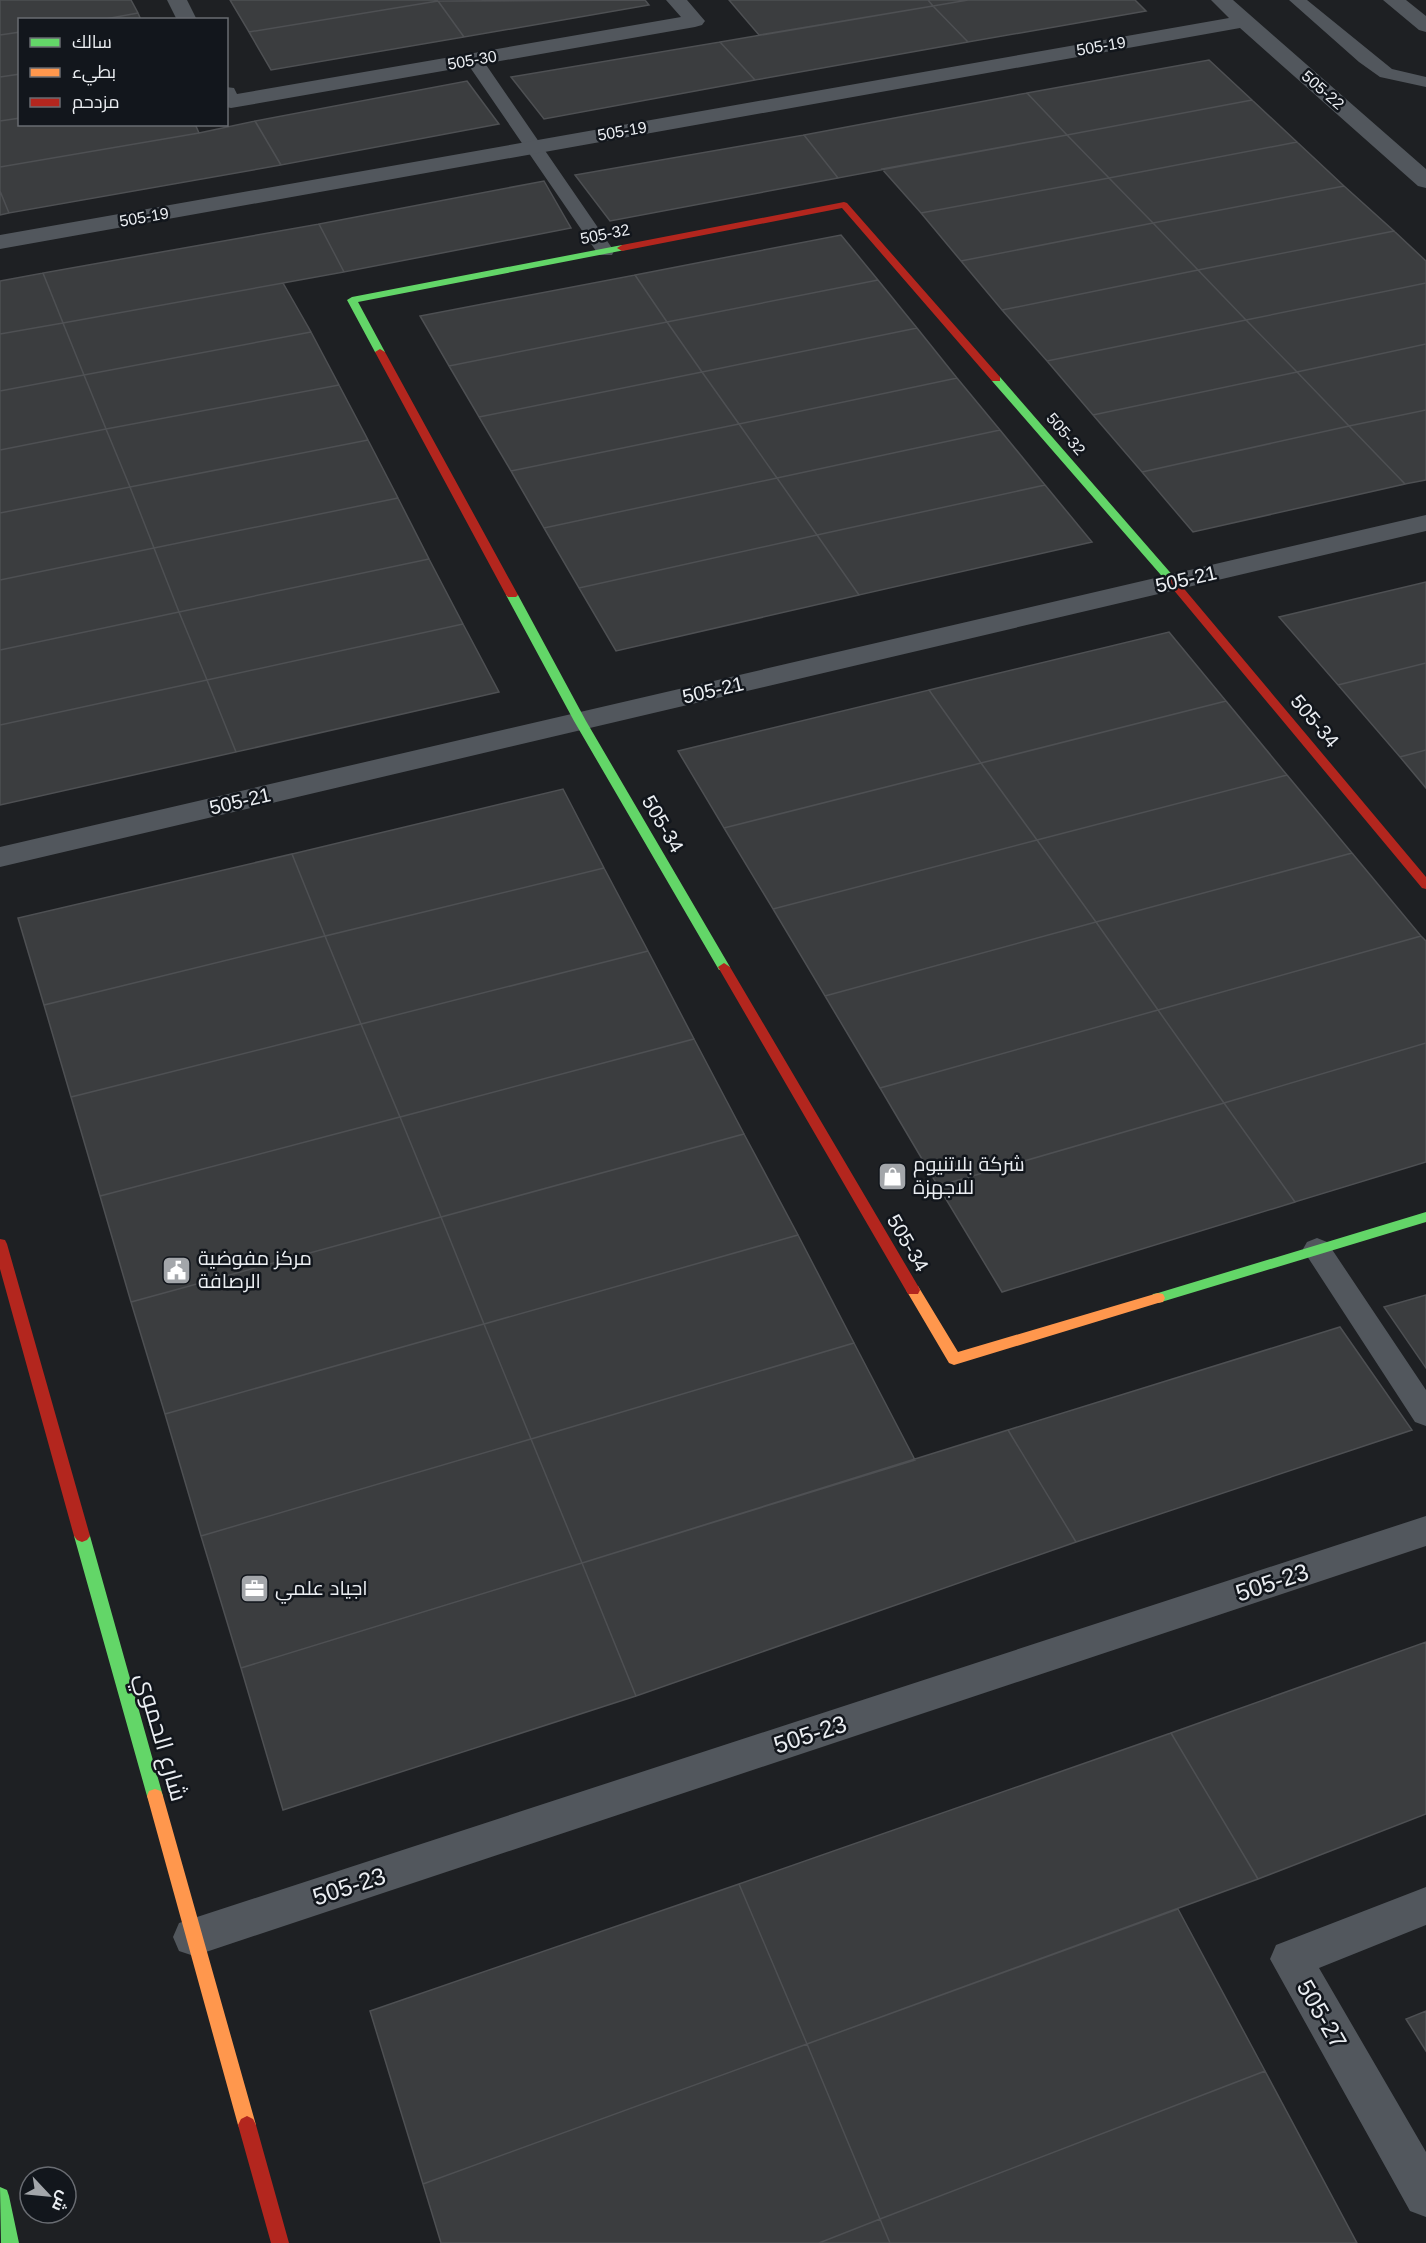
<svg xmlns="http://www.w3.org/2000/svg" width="1426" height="2243" font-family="Helvetica,Cairo,sans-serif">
	<rect width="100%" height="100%" fill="#1e2023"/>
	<path fill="#3b3d3f" stroke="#4e5053" stroke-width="1.5" d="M0,0H131L138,13L100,20H20V32L0,35Z
		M230,0H437L438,1L249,32Z
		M645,0L649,5L464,37L438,1Z
		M729,0H928L933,6L759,35Z
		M928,0H968L933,6Z
		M968,0H1135L1146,11L968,42L933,6Z
		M438,1L464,37L271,70L249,32Z
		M933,6L968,42L755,80L720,42Z
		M138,13L141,20H100Z
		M20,32V74L0,77V35Z
		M720,42L755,80L544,119L511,77Z
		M1209,60L1252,100L1067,135L1027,93Z
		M20,74V118L0,121V77Z
		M467,81L499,124L281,165L255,121Z
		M1027,93L1067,135L838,178L804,135Z
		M1252,100L1297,142L1109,178L1067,135Z
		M20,118V124H195L199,133L0,167V121Z
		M255,121L281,165L9,213L0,191V167L199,133Z
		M804,135L838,178L610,221L575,175Z
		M1067,135L1109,178L921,213L882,169Z
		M1297,142L1344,186L1153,223L1109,178Z
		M1109,178L1153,223L961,261L921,213Z
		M544,181L571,228L344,272L319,224Z
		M1344,186L1394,231L1198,270L1153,223Z
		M0,191L9,213L0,215Z
		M1153,223L1198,270L1002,310L961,261Z
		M319,224L344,272L63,323L43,273Z
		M1394,231L1426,261V283L1246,320L1198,270Z
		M841,235L878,280L667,322L635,275Z
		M1198,270L1246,320L1047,361L1002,310Z
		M43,273L63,323L0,334V281Z
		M635,275L667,322L449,366L420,316Z
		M878,280L917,328L702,372L667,322Z
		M283,283L311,332L84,375L63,323Z
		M1426,283V344L1297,372L1246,320Z
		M1246,320L1297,372L1093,415L1047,361Z
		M667,322L702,372L479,417L449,366Z
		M63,323L84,375L0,391V334Z
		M917,328L957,378L739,424L702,372Z
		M311,332L339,385L106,429L84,375Z
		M1426,344V410L1349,426L1297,372Z
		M702,372L739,424L511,471L479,417Z
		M1297,372L1349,426L1142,472L1093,415Z
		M84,375L106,429L0,450V391Z
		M957,378L1000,430L777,478L739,424Z
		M339,385L368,440L130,487L106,429Z
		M1426,410V480L1405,484L1349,426Z
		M739,424L777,478L544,528L511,471Z
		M1349,426L1405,484L1193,532L1142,472Z
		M106,429L130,487L0,513V450Z
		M1000,430L1045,485L817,535L777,478Z
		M368,440L398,498L154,548L130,487Z
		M777,478L817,535L579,588L544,528Z
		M1045,485L1092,542L859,595L817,535Z
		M130,487L154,548L0,580V513Z
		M398,498L429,559L179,612L154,548Z
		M817,535L859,595L616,651L579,588Z
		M154,548L179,612L0,650V580Z
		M429,559L463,624L207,680L179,612Z
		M1426,582V663L1338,685L1279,617Z
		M179,612L207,680L0,725V650Z
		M463,624L499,692L236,752L207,680Z
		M1169,632L1226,701L981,763L929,690Z
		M1426,663V750L1400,757L1338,685Z
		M207,680L236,752L0,805V725Z
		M929,690L981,763L724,828L678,751Z
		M1226,701L1287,775L1037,840L981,763Z
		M1426,750V788L1400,757Z
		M981,763L1037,840L773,909L724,828Z
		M1287,775L1352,853L1096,922L1037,840Z
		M563,789L604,868L325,936L292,854Z
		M1037,840L1096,922L825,996L773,909Z
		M1352,853L1421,936L1158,1010L1096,922Z
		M292,854L325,936L44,1005L18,918Z
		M604,868L648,951L361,1024L325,936Z
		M1096,922L1158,1010L880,1088L825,996Z
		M325,936L361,1024L71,1097L44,1005Z
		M1421,936L1426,941V1043L1224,1103L1158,1010Z
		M648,951L694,1039L400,1117L361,1024Z
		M1158,1010L1224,1103L938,1186L880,1088Z
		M361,1024L400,1117L100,1196L71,1097Z
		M694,1039L744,1134L441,1217L400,1117Z
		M1426,1043V1162L1295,1202L1224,1103Z
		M1224,1103L1295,1202L1002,1292L938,1186Z
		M400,1117L441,1217L131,1302L100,1196Z
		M744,1134L798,1235L484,1324L441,1217Z
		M441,1217L484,1324L165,1414L131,1302Z
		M798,1235L854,1343L531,1439L484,1324Z
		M1426,1295V1368L1384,1307Z
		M484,1324L531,1439L201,1536L165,1414Z
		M1340,1327L1412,1430L1076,1542L1008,1430Z
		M854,1343L915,1460L582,1563L531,1439Z
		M1008,1430L1076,1542L636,1696L582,1563Z
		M531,1439L582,1563L241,1668L201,1536Z
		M582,1563L636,1696L283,1810L241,1668Z
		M1426,1642V1814L1258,1879L1171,1733Z
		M1171,1733L1258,1879L807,2044L739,1884Z
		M739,1884L807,2044L423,2184L370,2011Z
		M1178,1909L1265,2071L880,2219L807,2044Z
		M1426,2011V2051L1406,2019Z
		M807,2044L880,2219L819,2243H441L423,2184Z
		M1265,2071L1357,2243H890L880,2219Z
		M880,2219L890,2243H819Z"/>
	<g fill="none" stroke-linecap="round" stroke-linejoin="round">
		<path fill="#52575d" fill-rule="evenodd" d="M1289,0H1307L1392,69L1426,77V87L1380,77L1359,62Z
			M474,55L480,56L614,251L612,255H598L596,251L465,60L468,56Z
			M1317,1238L1327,1242L1426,1390V1426L1415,1422L1307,1256L1303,1249L1307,1242Z"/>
		<path fill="#52575d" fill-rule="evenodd" d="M167,0H187L197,20H177Z
			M666,0H687L705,21L702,25L695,27L231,108L226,107V87L234,88L237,94L681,17Z
			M1211,0H1233L1426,169V188L1418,186L1240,28L0,249V235L1229,18Z
			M1383,0H1406L1426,16V32L1419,30Z
			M1426,515V531L0,867V847Z
			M1426,1516V1546L194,1956L179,1951L173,1937L179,1923L194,1918Z
			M1426,1887V1925L1319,1968L1426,2152V2217L1410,2211L1270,1959L1276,1945Z"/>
		<path fill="#63d668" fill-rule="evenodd" d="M622,245L625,246V250L358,302L385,352L380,355L375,352L347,300L352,297Z
			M996,376L1000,377L1175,578V582H1167L992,381V377Z
			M512,592L518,595L586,721L730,967L729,970H719L574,721L506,595Z
			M1426,1212V1222L1158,1303L1153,1302L1151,1298L1153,1294L1158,1293Z
			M82,1530L87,1532L90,1536L163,1796L161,1801L155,1803L149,1801L147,1796L74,1536L77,1532Z
			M0,2187L7,2190L9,2196L19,2243H1Z"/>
		<path fill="#ff974d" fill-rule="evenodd" d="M913,1285L918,1286L958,1352L1158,1293L1163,1294L1165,1298L1163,1302L1158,1303L954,1365L949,1363L906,1290L908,1286Z
			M155,1789L161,1791L163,1796L256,2125L253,2131L247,2134L241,2131L238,2125L147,1796L149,1791Z"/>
		<path fill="#b3261e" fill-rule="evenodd" d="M844,202L847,203L1000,377V381H992L842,208L622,251L617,248L622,245Z
			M380,349L385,352L518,595L516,597H508L506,595L375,352Z
			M1171,577L1175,578L1426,877V889L1422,888L1167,582L1166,580Z
			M724,963L730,967L918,1286L920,1290L918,1294H908L718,967Z
			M0,1239L5,1240L7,1244L90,1536L87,1540L82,1542L77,1540L74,1536L0,1269Z
			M247,2116L253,2119L256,2125L289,2243H271L238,2125L241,2119Z"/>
	</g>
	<defs>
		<symbol id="shop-square" viewBox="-11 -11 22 22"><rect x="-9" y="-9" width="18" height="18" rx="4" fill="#a3a6aa" stroke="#12161c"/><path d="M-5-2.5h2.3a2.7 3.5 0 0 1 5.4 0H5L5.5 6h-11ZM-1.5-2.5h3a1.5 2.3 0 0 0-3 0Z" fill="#fff"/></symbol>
		<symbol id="civic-square" viewBox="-11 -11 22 22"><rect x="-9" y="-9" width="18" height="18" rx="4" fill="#a3a6aa" stroke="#12161c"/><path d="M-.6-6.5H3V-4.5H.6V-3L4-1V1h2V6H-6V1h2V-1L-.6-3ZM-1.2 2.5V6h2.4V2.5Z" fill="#fff"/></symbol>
		<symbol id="office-square" viewBox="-11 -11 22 22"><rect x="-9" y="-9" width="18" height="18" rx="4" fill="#a3a6aa" stroke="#12161c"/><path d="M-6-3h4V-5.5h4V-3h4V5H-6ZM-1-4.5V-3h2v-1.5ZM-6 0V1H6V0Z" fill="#fff"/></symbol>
	</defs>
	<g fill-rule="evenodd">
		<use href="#shop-square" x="876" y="1160" width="33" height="33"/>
		<use href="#civic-square" x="160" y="1254" width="33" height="33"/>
		<use href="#office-square" x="238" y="1572" width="33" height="33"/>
	</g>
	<g text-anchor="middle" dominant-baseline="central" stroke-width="5" stroke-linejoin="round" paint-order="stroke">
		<g font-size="16" fill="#ebeef2" stroke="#12161c">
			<text transform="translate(1101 46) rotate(-10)">505-19</text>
			<text transform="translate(472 60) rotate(-10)">505-30</text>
			<text transform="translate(1323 90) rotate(41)">505-22</text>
			<text transform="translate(622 131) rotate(-10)">505-19</text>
			<text transform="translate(144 217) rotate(-10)">505-19</text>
			<text transform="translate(605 234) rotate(-11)">505-32</text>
			<text transform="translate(1066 434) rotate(49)">505-32</text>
		</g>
		<g font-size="20" fill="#ebeef2" stroke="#12161c">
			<text transform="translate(1186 579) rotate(-13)">505-21</text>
			<text transform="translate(713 690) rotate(-13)">505-21</text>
			<text transform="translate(1315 721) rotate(50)">505-34</text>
			<text transform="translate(240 801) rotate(-13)">505-21</text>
			<text transform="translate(663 824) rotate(60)">505-34</text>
			<text transform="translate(908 1243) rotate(60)">505-34</text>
		</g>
		<g font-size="20" fill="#ebeef2" stroke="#12161c" text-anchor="start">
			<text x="913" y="1164">شركة بلاتنيوم<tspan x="913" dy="23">للاجهزة</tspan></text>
			<text x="198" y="1258">مركز مفوضية<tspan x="198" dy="23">الرصافة</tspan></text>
			<text x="275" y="1588">اجياد علمي</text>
		</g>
		<g font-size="24" fill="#ebeef2" stroke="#12161c">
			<text transform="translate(1272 1582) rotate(-18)">505-23</text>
			<text transform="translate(810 1734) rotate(-18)">505-23</text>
			<text transform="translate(162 1737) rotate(74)">شارع الحموي</text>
			<text transform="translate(349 1886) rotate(-18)">505-23</text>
			<text transform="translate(1322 2014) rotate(60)">505-27</text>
		</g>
	</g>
	<rect x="18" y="18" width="210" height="108" fill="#12161c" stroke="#696c72" stroke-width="1.5"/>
	<rect x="30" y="38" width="30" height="9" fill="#63d668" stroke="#696c72" stroke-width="1.5"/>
	<text x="72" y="48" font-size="18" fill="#ebeef2">سالك</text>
	<rect x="30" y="68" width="30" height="9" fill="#ff974d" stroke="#696c72" stroke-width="1.5"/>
	<text x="72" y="78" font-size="18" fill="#ebeef2">بطيء</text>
	<rect x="30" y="98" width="30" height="9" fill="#b3261e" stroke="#696c72" stroke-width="1.5"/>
	<text x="72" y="108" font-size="18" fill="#ebeef2">مزدحم</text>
	<g transform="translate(48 2195) rotate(116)"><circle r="28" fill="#12161c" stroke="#696c72" stroke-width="1.5"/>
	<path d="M0-4.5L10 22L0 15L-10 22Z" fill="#a3a6aa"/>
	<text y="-9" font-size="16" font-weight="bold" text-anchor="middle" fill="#ebeef2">ش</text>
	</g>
</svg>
